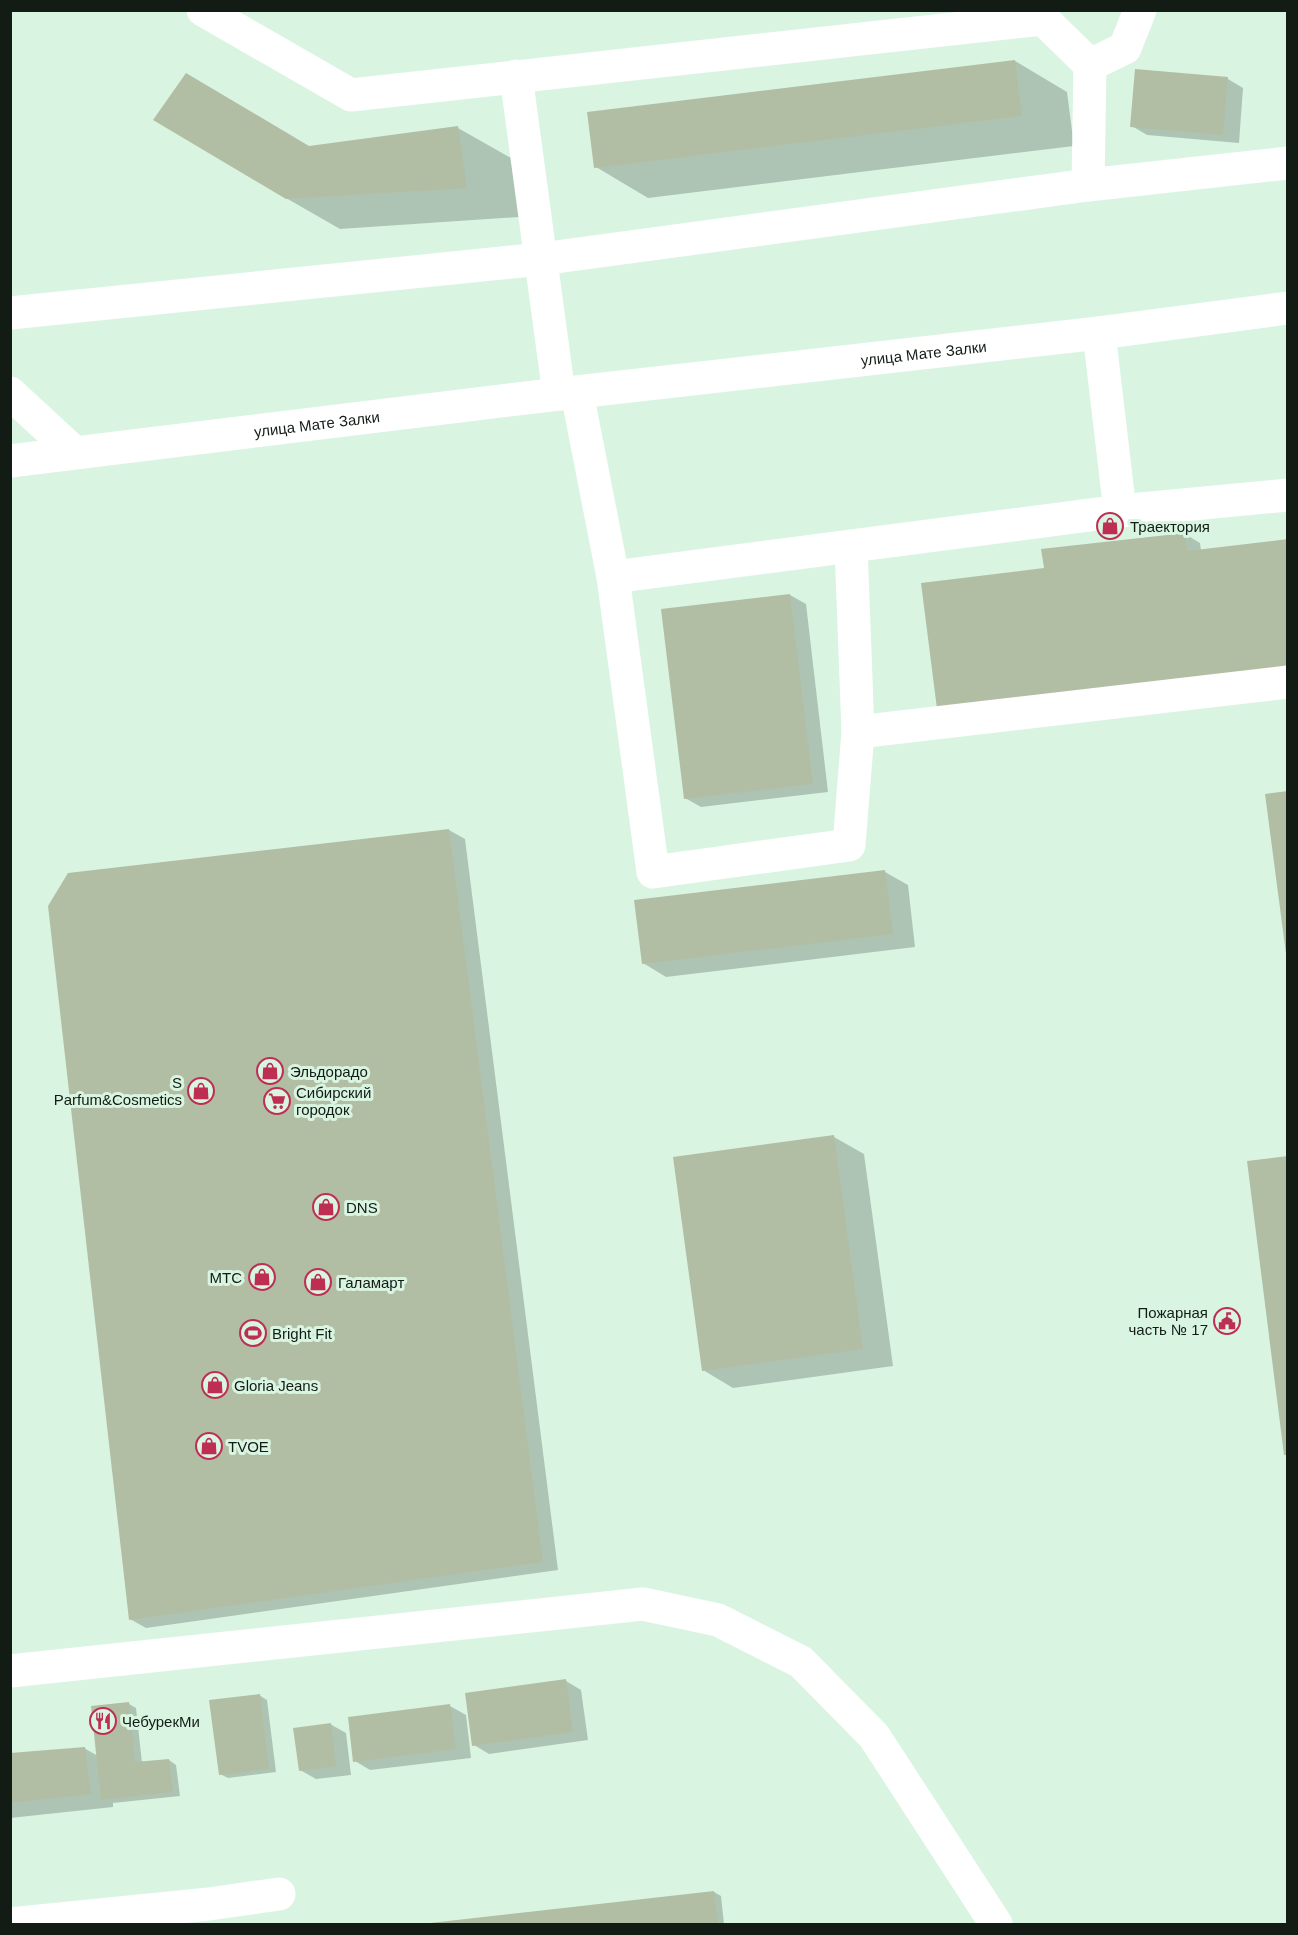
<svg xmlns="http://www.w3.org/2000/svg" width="1298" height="1935" font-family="Arial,sans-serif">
	<rect width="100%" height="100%" fill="#d9f5e2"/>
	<path fill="#0003" d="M1015,61L1067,92L1074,146L648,198L596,167Z
		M1228,79L1243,88L1239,143L1147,135L1132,126Z
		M458,128L511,158L519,217L340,229L286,198L310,147Z
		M1185,534L1200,543L1201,551L1046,569Z
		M790,595L806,604L828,792L701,807L685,798Z
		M449,830L465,839L558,1570L146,1628L130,1619Z
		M885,872L908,885L915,947L666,977L643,963Z
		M834,1137L864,1154L893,1366L733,1388L703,1370Z
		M566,1681L581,1690L588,1740L489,1754L474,1745Z
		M259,1695L267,1700L276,1772L228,1778L220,1774Z
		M129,1704L136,1708L142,1763L169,1760L176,1765L180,1796L113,1803V1807L10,1818V1755L84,1748L98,1756Z
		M450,1706L466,1715L471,1758L370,1770L355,1761Z
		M330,1724L346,1733L351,1775L316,1779L300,1770Z
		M714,1892L721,1896L724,1924H430Z"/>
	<path fill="#b2bea3" d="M1015,60L1022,116L594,168L587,112Z
		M1135,69L1228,77L1223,135L1130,127Z
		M186,73L309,146L458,126L467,188L286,199L153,120Z
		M1185,533L1187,551L1288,539V667L937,709L921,583L1044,568L1041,549Z
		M790,594L813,784L684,799L661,609Z
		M1288,791V954H1286L1265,794Z
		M449,829L543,1562L129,1620L48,906L68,873Z
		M885,870L893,934L642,964L634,900Z
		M834,1135L863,1349L702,1371L673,1157Z
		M1288,1156V1455H1284L1247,1161Z
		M566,1679L573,1732L472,1746L465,1693Z
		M260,1694L269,1769L219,1775L209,1700Z
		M129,1702L135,1762L169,1759L173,1792L101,1800L91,1706Z
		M450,1704L456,1749L353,1762L348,1717Z
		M331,1723L336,1766L299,1771L293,1728Z
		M85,1747L91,1794L10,1803V1753Z
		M714,1891L718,1924H430V1923Z"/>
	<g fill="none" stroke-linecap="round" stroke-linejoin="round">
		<g stroke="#fff" stroke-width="33">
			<path d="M203,10L351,95L1043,19L1090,65L1088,185"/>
			<path d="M1090,65L1125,48L1140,10"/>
			<path d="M516,76L559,394"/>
			<path d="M10,313L541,259L1088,185L1288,163"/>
			<path d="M10,393L75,453"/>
			<path d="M577,393L613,577L653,872L849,845L858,732L851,546"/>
			<path id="s1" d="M10,461L559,394L1099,333L1288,308"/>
			<path d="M1120,511L1288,495"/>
			<path d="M613,577L1120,511L1099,333"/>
			<path d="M858,732L1288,682"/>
			<path d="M10,1671L643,1604L718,1620L801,1662L874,1736L996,1924"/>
			<path d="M10,1924L209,1904L279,1894"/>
		</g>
	</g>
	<defs>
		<symbol id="shop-ring" viewBox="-11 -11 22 22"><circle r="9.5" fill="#d9f5e2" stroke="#be2e53" stroke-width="1.5"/><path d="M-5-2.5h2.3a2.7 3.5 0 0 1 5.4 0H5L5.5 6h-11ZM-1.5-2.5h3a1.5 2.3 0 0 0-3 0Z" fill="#be2e53"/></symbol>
		<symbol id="supermarket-ring" viewBox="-11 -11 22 22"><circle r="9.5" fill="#d9f5e2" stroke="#be2e53" stroke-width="1.5"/><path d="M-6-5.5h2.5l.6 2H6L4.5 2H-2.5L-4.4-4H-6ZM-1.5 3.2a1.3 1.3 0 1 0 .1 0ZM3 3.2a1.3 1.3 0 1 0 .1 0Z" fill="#be2e53"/></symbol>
		<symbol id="civic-ring" viewBox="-11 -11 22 22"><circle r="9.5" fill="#d9f5e2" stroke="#be2e53" stroke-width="1.5"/><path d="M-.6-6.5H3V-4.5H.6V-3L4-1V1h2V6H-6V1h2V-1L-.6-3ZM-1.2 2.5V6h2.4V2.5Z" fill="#be2e53"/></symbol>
		<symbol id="stadium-ring" viewBox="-11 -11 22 22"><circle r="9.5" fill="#d9f5e2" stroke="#be2e53" stroke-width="1.5"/><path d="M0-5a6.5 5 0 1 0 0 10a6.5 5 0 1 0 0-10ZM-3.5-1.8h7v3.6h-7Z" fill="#be2e53"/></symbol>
		<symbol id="restaurant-ring" viewBox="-11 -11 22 22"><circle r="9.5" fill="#d9f5e2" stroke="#be2e53" stroke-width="1.5"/><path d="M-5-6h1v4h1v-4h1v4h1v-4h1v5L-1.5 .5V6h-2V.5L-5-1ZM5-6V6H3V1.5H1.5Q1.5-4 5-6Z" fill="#be2e53"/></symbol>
	</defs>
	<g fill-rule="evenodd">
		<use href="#shop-ring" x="1095" y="511" width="30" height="30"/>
		<use href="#shop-ring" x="255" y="1056" width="30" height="30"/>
		<use href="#shop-ring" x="186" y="1076" width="30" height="30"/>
		<use href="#supermarket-ring" x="262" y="1086" width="30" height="30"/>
		<use href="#shop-ring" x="311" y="1192" width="30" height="30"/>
		<use href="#shop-ring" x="247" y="1262" width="30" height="30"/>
		<use href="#shop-ring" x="303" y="1267" width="30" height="30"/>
		<use href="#civic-ring" x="1212" y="1306" width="30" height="30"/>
		<use href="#stadium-ring" x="238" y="1318" width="30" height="30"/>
		<use href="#shop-ring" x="200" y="1370" width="30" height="30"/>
		<use href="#shop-ring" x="194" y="1431" width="30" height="30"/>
		<use href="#restaurant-ring" x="88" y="1706" width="30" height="30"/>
	</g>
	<g text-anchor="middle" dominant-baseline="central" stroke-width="6" stroke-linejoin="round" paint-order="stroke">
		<g font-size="15" fill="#121c15" stroke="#d9f5e2">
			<text stroke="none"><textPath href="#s1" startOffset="920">улица Мате Залки</textPath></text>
			<text stroke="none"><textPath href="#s1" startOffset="309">улица Мате Залки</textPath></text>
		</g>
		<g font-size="15" fill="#121c15" stroke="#d9f5e2" text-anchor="start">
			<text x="1130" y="526">Траектория</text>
			<text x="290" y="1071">Эльдорадо</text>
			<text x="182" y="1082" text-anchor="end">S<tspan x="182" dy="17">Parfum&amp;Cosmetics</tspan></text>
			<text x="296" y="1092">Сибирский<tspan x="296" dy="17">городок</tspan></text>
			<text x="346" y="1207">DNS</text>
			<text x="242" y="1277" text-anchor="end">МТС</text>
			<text x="338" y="1282">Галамарт</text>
			<text x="1208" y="1312" text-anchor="end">Пожарная<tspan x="1208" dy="17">часть № 17</tspan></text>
			<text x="272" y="1333">Bright Fit</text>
			<text x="234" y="1385">Gloria Jeans</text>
			<text x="228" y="1446">TVOE</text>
			<text x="122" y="1721">ЧебурекМи</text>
		</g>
	</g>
	<rect width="1298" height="1935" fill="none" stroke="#121c15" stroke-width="24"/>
</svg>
